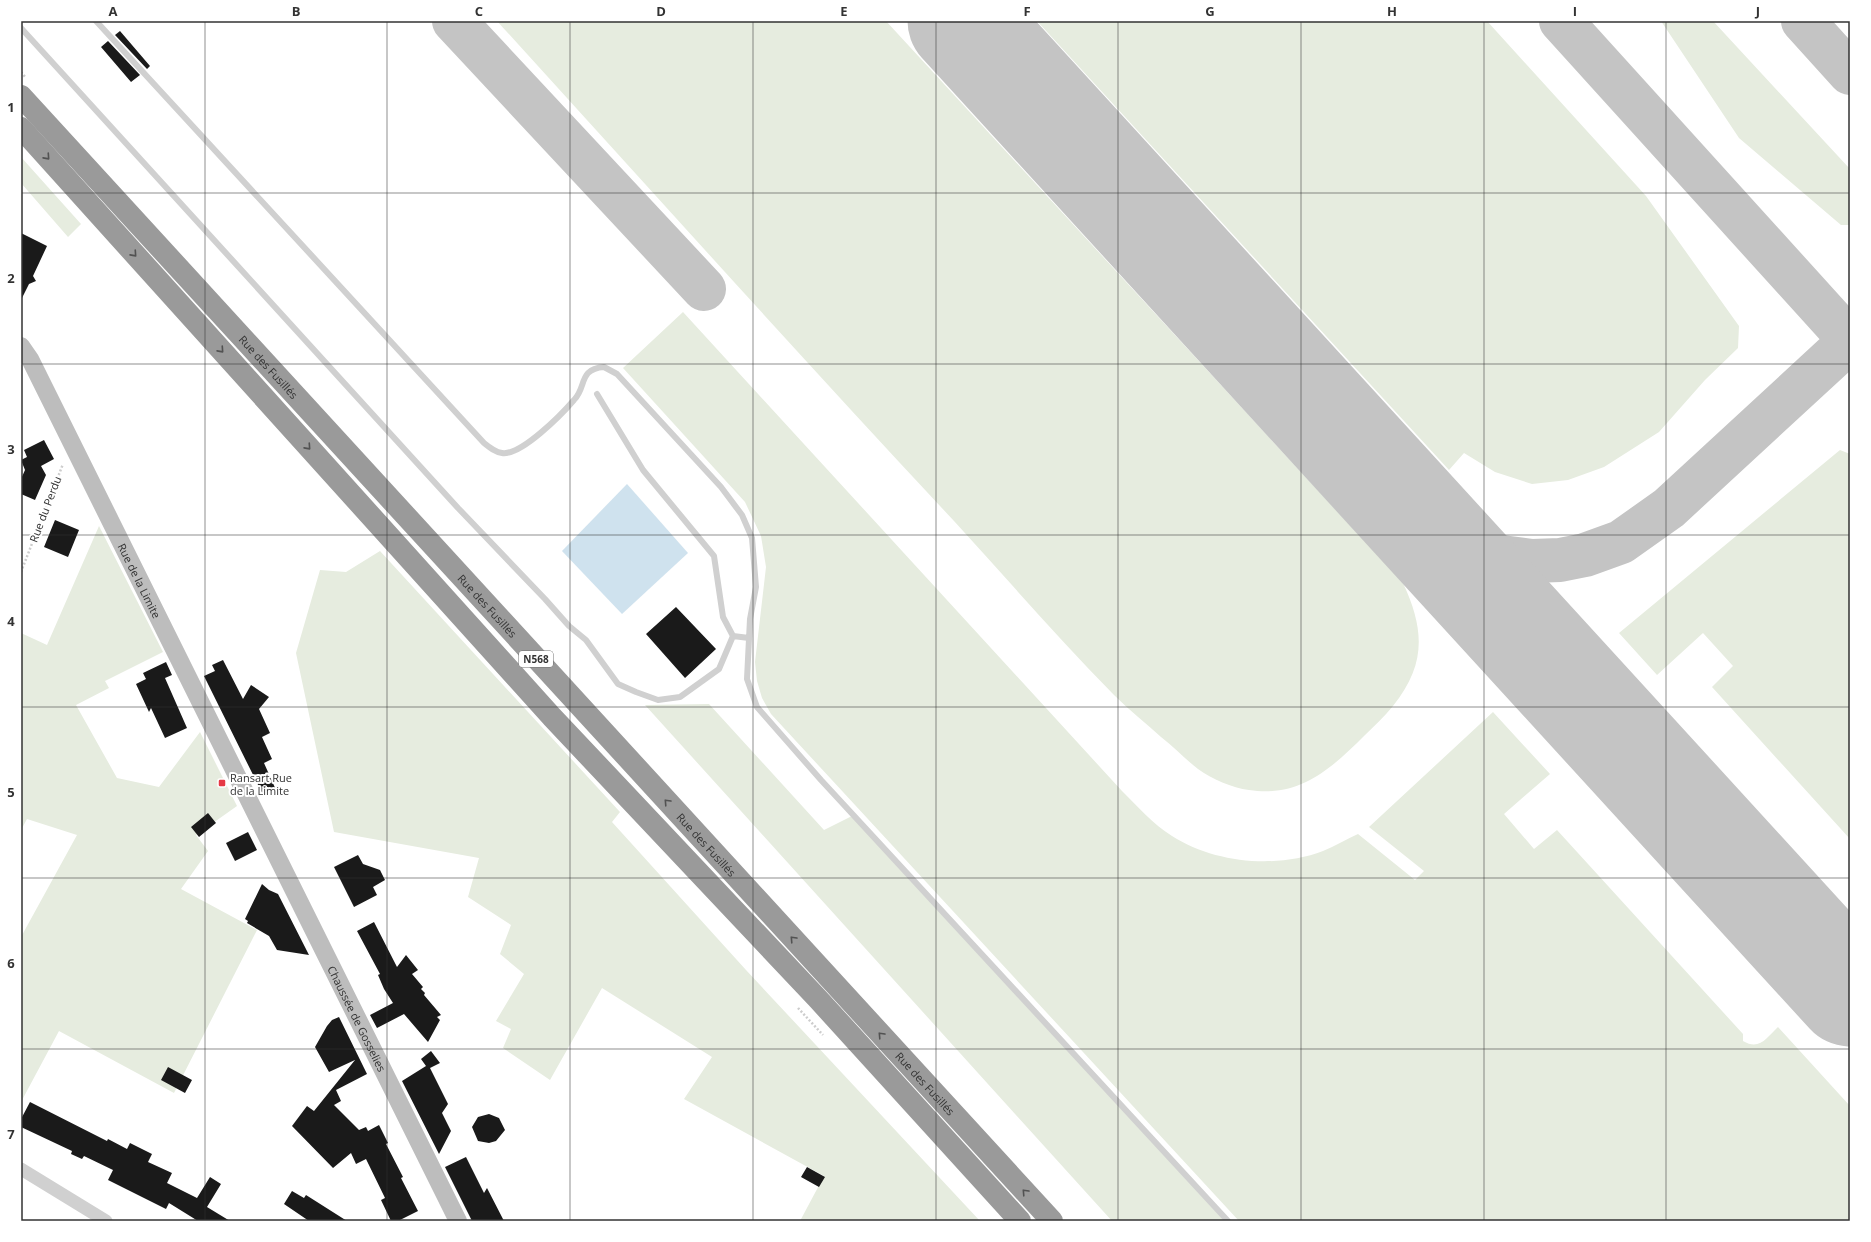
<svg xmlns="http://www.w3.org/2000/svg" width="1871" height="1242" font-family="'Open Sans',sans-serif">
	<rect width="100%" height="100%" fill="#fff"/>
	<path fill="#e6ecdf" d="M497,21H886L1403,583C1425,630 1426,665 1393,706C1384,717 1374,726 1364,736C1331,769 1299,798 1249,790C1232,788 1212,779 1198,769C1185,759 1174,747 1161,737C1146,723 1129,710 1114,695C1059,639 1007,579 954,521C800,356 649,188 497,21Z
		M1037,21H1487L1646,196L1739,326L1738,348L1705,380L1659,432L1604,467L1568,480L1532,484L1495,472L1464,453L1449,470Z
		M1661,21H1713L1850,169V225H1841L1739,138Z
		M21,157L81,224L68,237L21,183Z
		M683,312L1122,791C1138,807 1153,824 1172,836C1214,863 1276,869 1323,851C1335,846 1347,839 1358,834L1415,880L1424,871L1369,827L1493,712L1550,774L1504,814L1534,849L1557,830L1743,1034V1041C1760,1051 1767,1037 1778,1027L1850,1106V1221H1239L771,714L762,698L757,681L755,662L766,567L761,536L745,502L623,368Z
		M1840,450L1850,454V839L1712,687L1733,666L1703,633L1657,675L1619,633Z
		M99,526L163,652L105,681L109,688L76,705L117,778L159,787L200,732L237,806L196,835L208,851L181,889L257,930L174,1093L59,1031L21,1102V937L77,835L27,819L21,830V633L47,645Z
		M380,551L620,812L612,822L746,970L980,1221H800L824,1176L684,1099L712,1057L602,988L550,1080L503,1048L511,1029L496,1021L524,974L500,954L511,925L468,897L479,858L334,832L296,653L320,570L346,572Z
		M709,704L824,830L854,815L1229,1221H1112L645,705Z"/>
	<path fill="#cfe2ee" d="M627,484L688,553L622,614L562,551Z"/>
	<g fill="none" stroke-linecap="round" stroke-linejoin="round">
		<path stroke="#c4c4c4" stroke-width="44" d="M454,21L704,289
			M1561,21L1850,340
			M1803,21L1850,73
			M1383,481L1433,528L1464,546L1494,556L1532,561L1560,560L1585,555L1621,542L1669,508L1850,341"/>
		<path stroke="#c4c4c4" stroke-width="109" d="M962,21L1850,992"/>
	</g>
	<path fill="#1a1a1a" d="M120,31L150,66L147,69L115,35Z
		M108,41L140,75L131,82L101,47Z
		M21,233L47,246L33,276L36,281L29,284L21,300Z
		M44,440L54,459L41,466L46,475L35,500L21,494V479L25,470L21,460L27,457L24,450Z
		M55,520L79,530L68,557L44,547Z
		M676,607L716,649L685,678L646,634Z
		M223,660L243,699L251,685L269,697L259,709L270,733L262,737L272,759L264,763L276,790L264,797L204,676L215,671L212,665Z
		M166,662L172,675L165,678L187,728L165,738L151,708L149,712L136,684L146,679L143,673Z
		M208,813L216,823L199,837L191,827Z
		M248,832L257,850L235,861L226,843Z
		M358,855L363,864L380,870L385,880L373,887L377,895L354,907L334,867Z
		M262,884L269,890L278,894L309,955L277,950L269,936L247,923L248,921L245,919Z
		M374,922L397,967L406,955L418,970L412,974L423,987L421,989L425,993L424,995L441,1015L437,1017L440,1020L428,1042L404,1014L377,1028L370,1015L393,1003L384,989L378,975L380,974L357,931Z
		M339,1017L367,1074L336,1090L341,1101L334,1105L359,1130L366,1127L368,1131L379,1125L388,1143L386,1144L403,1177L401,1178L418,1211L398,1221H391L381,1200L385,1198L366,1159L356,1164L351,1153L333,1168L292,1126L307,1106L314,1111L355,1060L329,1072L315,1047L327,1026L332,1020Z
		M431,1051L440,1063L430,1068L448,1104L442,1113L451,1131L439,1154L402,1081L426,1066L421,1059Z
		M168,1067L192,1080L185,1093L161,1080Z
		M30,1102L107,1141L108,1139L127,1149L130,1143L152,1154L148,1162L172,1173L167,1183L197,1198L210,1177L221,1184L207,1207L230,1221H198L169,1203L166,1209L108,1180L113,1170L84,1156L82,1159L71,1154L72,1151L21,1127V1119Z
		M489,1114L499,1118L505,1130L496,1141L489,1143L478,1141L472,1127L478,1117Z
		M466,1157L484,1193L487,1188L504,1221H472L445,1167Z
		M807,1167L825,1177L819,1187L801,1177Z
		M292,1191L304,1198L306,1195L347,1221H309L284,1204Z"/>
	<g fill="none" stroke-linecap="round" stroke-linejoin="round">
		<path stroke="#cdcdcd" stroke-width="2.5" stroke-dasharray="2 2" stroke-linecap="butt" d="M21,72L26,78
			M21,572L63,464
			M798,1008L823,1035"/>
		<path stroke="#d0d0d0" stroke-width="6" d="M96,21L484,443C490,448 495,452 502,453C521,456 562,414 574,400C587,387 578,369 604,367L617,374L721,487L742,515L752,538L756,587L750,619L747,679L757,707L821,780L1228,1221
			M21,28L458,508L545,599L569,626L586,640L618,684L636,692L658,700L680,697L719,669L733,636
			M597,394L643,470L714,556L723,617L733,636
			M733,636L749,638"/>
		<path stroke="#d0d0d0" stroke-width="13" d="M21,1169L106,1221"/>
		<path stroke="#bdbdbd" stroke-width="18" id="s1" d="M21,346L30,359L458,1221"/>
		<g stroke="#9a9a9a" stroke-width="22">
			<path id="s2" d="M21,96L1052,1221"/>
			<path d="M21,128L552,717L818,999L1020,1221"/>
		</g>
	</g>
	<defs><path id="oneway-chevron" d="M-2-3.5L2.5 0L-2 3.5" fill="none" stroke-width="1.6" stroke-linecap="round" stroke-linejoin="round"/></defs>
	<g stroke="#525252">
		<use href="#oneway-chevron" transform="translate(47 157) rotate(48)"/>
		<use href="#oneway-chevron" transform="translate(134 254) rotate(48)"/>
		<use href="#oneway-chevron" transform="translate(221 350) rotate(48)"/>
		<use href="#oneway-chevron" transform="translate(308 447) rotate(48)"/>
		<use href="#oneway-chevron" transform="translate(667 802) rotate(-133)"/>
		<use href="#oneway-chevron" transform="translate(793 939) rotate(-133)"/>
		<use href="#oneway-chevron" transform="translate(881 1035) rotate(-133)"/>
		<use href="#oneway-chevron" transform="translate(1025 1192) rotate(-133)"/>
	</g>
	<path fill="none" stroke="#333" stroke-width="1" stroke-opacity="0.55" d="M205,21V1221M387,21V1221M570,21V1221M753,21V1221M936,21V1221M1118,21V1221M1301,21V1221M1484,21V1221M1666,21V1221M21,193H1850M21,364H1850M21,535H1850M21,707H1850M21,878H1850M21,1049H1850"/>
	<rect fill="#e63946" stroke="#fff" stroke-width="1.5" x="218" y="779" width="8" height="8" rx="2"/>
	<g text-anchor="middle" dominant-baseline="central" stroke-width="4" stroke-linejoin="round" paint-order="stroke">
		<rect fill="#fff" stroke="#707070" stroke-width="1" x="519" y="651" width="34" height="16" rx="3"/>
		<g font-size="10" font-weight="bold" fill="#333">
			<text x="536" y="659">N568</text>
		</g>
		<g font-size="11" fill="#333" stroke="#fff">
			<text stroke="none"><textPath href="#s2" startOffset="367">Rue des Fusillés</textPath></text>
			<text transform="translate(45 509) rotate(-69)">Rue du Perdu</text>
			<text stroke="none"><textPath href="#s1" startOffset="263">Rue de la Limite</textPath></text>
			<text stroke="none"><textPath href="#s2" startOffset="691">Rue des Fusillés</textPath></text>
			<text stroke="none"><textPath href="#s2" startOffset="1015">Rue des Fusillés</textPath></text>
			<text stroke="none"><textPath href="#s1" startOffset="752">Chaussée de Gosselies</textPath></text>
			<text stroke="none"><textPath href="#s2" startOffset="1339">Rue des Fusillés</textPath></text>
		</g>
		<g font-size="11" fill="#333" stroke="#fff" text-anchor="start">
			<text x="230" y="777">Ransart Rue<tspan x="230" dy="13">de la Limite</tspan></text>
		</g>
	</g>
	<rect width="1871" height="1242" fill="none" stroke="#ffffff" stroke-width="44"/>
	<rect x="22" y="22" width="1827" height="1198" fill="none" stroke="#333" stroke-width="1.5"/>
	<g font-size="13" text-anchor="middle" font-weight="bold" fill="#333">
		<text x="113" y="16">A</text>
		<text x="296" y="16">B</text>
		<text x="479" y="16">C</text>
		<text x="661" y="16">D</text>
		<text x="844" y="16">E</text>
		<text x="1027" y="16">F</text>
		<text x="1210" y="16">G</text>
		<text x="1392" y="16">H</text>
		<text x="1575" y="16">I</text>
		<text x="1758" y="16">J</text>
		<text x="11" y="112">1</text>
		<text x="11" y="283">2</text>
		<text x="11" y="454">3</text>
		<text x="11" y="626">4</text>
		<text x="11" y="797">5</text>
		<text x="11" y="968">6</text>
		<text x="11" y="1139">7</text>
	</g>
</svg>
